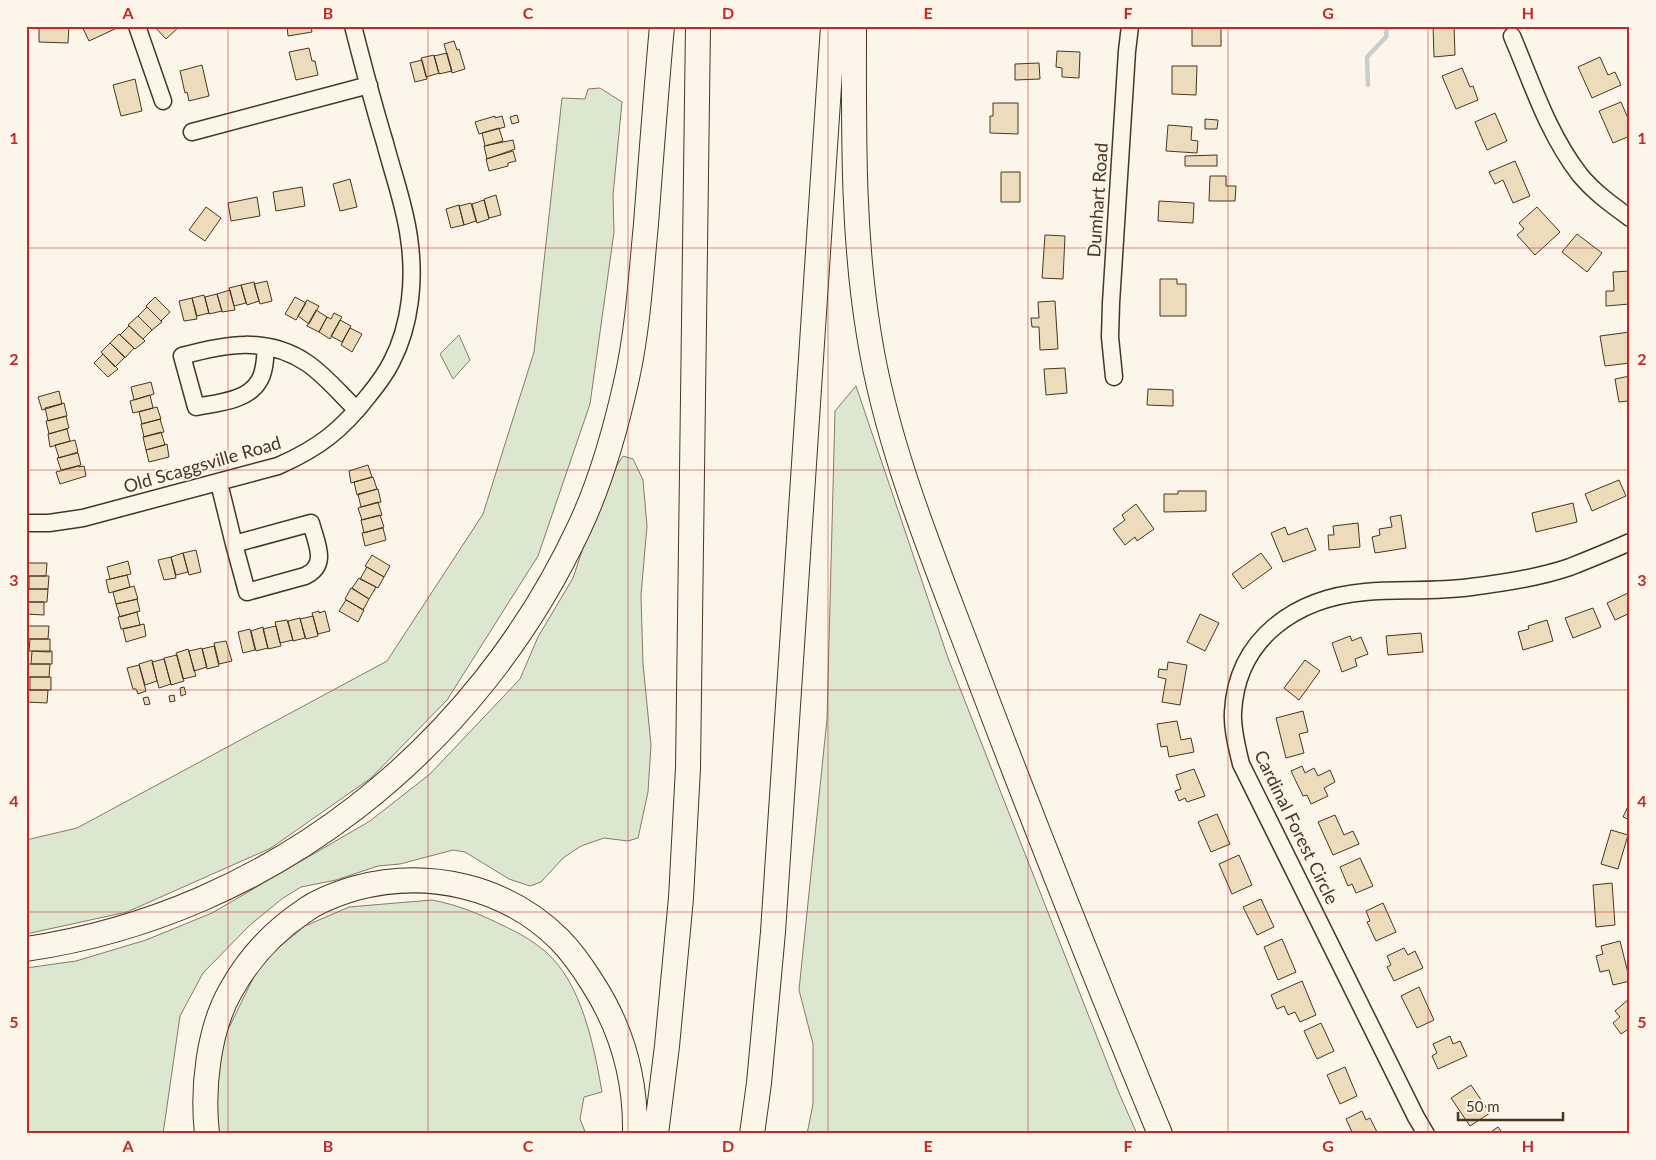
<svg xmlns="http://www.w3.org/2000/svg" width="1656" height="1160" font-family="Lato,sans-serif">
	<rect width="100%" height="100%" fill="#fbf6e9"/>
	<path fill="#dce7d0" stroke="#887966" d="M600,88L622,102L613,195L614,232L590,404L538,556L447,700L371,778L271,848L127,912L26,934V840L77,828L387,661L483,514L534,352L562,98L585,99L588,89Z
		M459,335L470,360L453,379L440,354Z
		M856,386L948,658L1119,1093L1137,1134H807L813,1104V1044L799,990L827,719L835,411Z
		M623,456L633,459L643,480L647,526L641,595L643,664L651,745L648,792L638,838L628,841L604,838L581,846L563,858L541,882L530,886L509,879L465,852L453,850L400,864L378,866L336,880L301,887L283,898L250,925L203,973L180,1016L163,1134H26V968L76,961L146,940L212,913L370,821L430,774L520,679L538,637L573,578L592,521L617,465Z
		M432,900C458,905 480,914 504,926C519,933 533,941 546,952C582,984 594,1046 602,1092L584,1097L580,1119L586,1134H218L216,1077L222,1042L261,962L305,926L349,907Z"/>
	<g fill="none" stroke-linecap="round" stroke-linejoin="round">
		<path stroke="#c9cecd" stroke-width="4.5" d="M1368,85L1367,57L1386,37L1387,26"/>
	</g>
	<path fill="#ecdcbc" stroke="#4a3520" d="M39,26H69L68,43L39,42Z
		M82,26H117V28L89,41Z
		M154,26H180L166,39Z
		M287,26H311L312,32L288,36Z
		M1192,26H1213V28H1221V46H1192Z
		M1433,26H1454L1455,55L1434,57Z
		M454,41L457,50L459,49L465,69L452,73L444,44Z
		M309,48L312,61H315L318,75L296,80L289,52Z
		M1057,51L1080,52L1079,78L1062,77V68L1056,67Z
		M447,53L452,71L439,74L434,56Z
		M434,55L439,73L426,77L421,58Z
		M1600,57L1608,75L1615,72L1621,85L1592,98L1578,67Z
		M422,60L427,79L415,82L410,63Z
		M1039,63L1040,79L1015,80V64Z
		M202,65L209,96L189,101L187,92L185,93L180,71Z
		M1172,66H1197L1196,95L1172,94Z
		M1462,68L1470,87L1473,86L1478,100L1456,109L1442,76Z
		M135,79L142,111L121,116L113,85Z
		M1621,102L1630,123V136L1613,143L1599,111Z
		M993,103H1018V134L990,133V116H993Z
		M1495,113L1507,141L1487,150L1475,122Z
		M517,115L519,122L512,124L510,117Z
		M495,116V118L502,116L505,127L479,134L475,122Z
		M1205,119L1218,120L1217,129H1205Z
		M1168,125L1192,127L1191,140L1198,141L1197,153L1166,151Z
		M499,128L503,141L485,146L482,133Z
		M513,140L515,149L487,159L484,146Z
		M513,151L516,161L508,163V166L489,171L486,159Z
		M1217,155V166H1185V156Z
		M1515,161L1530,196L1513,203L1503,180L1495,184L1489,172Z
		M1001,172H1020V202H1001Z
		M1210,176H1226V186H1236L1235,201H1209Z
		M350,179L357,207L340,211L333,184Z
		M302,187L305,206L276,211L273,192Z
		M496,195L501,215L489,218L484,199Z
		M257,197L260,216L231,221L228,203Z
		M484,200L489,219L477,223L472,204Z
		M1159,201L1194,203L1193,223L1158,221Z
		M471,203L476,221L464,225L459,206Z
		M459,205L464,225L451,228L446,209Z
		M206,207L221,218L205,241L189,230Z
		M1537,207L1560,232L1535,255L1517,235L1524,229L1519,223Z
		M1577,234L1602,253L1587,272L1562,252Z
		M1045,235L1065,236L1063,279L1042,278Z
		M1630,271V304L1606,306V291H1614L1613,272Z
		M1160,279H1177V284H1186V316H1160Z
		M267,281L272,301L260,304L254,284Z
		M254,282L259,301L247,305L241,285Z
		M241,285L246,303L234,306L229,288Z
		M230,290L235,310L222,312L217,294Z
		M217,294L222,311L209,314L205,297Z
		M204,295L209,313L197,316L192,298Z
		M155,297L170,312L161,321L146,306Z
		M295,297L306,303L296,320L285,314Z
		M192,298L197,319L184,321L179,301Z
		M307,300L319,306L309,324L298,316Z
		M1055,301L1058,349L1040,350L1039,327H1032L1031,318H1039L1038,302Z
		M147,307L162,322L152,330L138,316Z
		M316,310L327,317L319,332L307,326Z
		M334,313L342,317L330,339L319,332L327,317L331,319Z
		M138,316L152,330L143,339L128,325Z
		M340,320L351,326L342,342L331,336Z
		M129,326L145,341L135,349L120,335Z
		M350,328L362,334L352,352L341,345Z
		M1630,332V363L1605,366L1600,336Z
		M119,334L134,348L125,358L110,343Z
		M110,343L125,357L115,367L101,352Z
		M103,354L118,369L108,377L94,363Z
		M1065,368L1067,393L1046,395L1044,369Z
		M1630,376V408L1628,401L1619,402L1615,379Z
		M151,382L154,394L134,400L131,387Z
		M1148,389L1173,390V406L1147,405Z
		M59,391L62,404L42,410L38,397Z
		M150,395L153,408L133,413L130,401Z
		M64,403L67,416L48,421L45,408Z
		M157,407L161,419L142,424L139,412Z
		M66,416L69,428L49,434L46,421Z
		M160,419L164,432L144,437L141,424Z
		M67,429L70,441L50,447L48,434Z
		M161,432L165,445L146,450L143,437Z
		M75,440L78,452L59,458L55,445Z
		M167,444L169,457L149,462L146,450Z
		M78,453L81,465L61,470L57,458Z
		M368,465L372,477L351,483L349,471Z
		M79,466V467L84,466L86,476L60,484L56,472Z
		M373,477L377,489L357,495L354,482Z
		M1619,480L1626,496L1592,511L1585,494Z
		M378,489L381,502L361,507L358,494Z
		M1178,491H1206V511L1164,512V494H1178Z
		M378,502L382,515L362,520L358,508Z
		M1573,503L1577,522L1536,532L1532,513Z
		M1136,504L1154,529L1137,541L1135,537L1125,545L1113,529L1125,520L1122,515Z
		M380,515L384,527L364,533L361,520Z
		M1401,515L1406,548L1375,553L1372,537L1380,535L1379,529L1392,527L1390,517Z
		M1358,523L1360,547L1329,550L1328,535H1334L1333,526Z
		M1285,527L1288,535L1307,528L1316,550L1283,562L1271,533Z
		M383,528L386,540L365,546L362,533Z
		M196,550L201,572L189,575L183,553Z
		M183,553L188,572L176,575L171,557Z
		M1261,553L1272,568L1243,589L1232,574Z
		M372,555L390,566L384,577L365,566Z
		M171,557L176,578L164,580L158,560Z
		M128,561L131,574L110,579L107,567Z
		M26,563H47L46,576H26Z
		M367,567L384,577L378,588L360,579Z
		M127,575L130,587L109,593L106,580Z
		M29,576H49L48,589H29Z
		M359,578L376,587L369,599L352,588Z
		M134,586L138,599L116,604L113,592Z
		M351,588L369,599L363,610L345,599Z
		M27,589H48L47,602H27Z
		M1630,592V613L1615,620L1607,603Z
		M137,599L140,611L120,617L116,604Z
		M346,600L364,610L358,622L339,611Z
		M26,602H44V615L26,614Z
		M1593,608L1601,627L1573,638L1565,618Z
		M319,611V613L325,611L330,631L318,634L312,613Z
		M137,612L140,625L121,629L118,617Z
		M1200,614L1219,623L1205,651L1187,642Z
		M313,616L318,636L306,639L300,619Z
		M300,618L305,638L293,641L288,621Z
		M287,620L293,640L280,643L275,622Z
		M1547,620L1553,641L1523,650L1518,632L1529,629L1528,626Z
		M144,624L146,636L126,642L123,629Z
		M28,626H49L48,639H28Z
		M276,626L281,646L268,649L263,629Z
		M263,627L268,648L256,651L251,631Z
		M250,629L255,650L243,653L238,632Z
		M1421,633L1423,652L1388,655L1386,636Z
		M1350,636L1352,641L1361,637L1368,654L1355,659L1357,666L1342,672L1332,643Z
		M30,639H50V652L29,651Z
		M226,641L232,661L219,664L214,643Z
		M214,646L219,666L207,669L202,649Z
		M202,648L207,667L194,671L189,651Z
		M188,649L196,676L183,679L176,653Z
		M32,651H52V664H31Z
		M177,655L184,681L171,685L164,658Z
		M164,659L171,684L159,688L152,662Z
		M152,660L157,681L145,685L139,664Z
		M1305,660L1320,671L1299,700L1284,688Z
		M1168,662L1187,665L1180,705L1162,702L1166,679L1158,677L1159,669L1167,670Z
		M28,664H50L49,677H28Z
		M139,665L146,691L138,694L136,689H133L127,668Z
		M30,677H51V690H30Z
		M184,687L186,694L181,696L180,688Z
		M27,690H48L47,703L27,702Z
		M174,695L175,701L170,702L169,696Z
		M148,697L150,704L145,705L143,698Z
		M1303,711L1308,732L1299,734L1304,753L1286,758L1276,718Z
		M1177,721L1181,740L1191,738L1194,752L1169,757L1167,746L1161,747L1157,724Z
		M1302,766L1305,773L1314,768L1318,776L1330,770L1335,782L1324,788L1328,796L1311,804L1307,795L1303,796L1291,771Z
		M1194,769L1205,796L1187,802L1185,798L1179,801L1175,791L1181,789L1176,775Z
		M1630,802V820L1623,817Z
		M1217,814L1230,844L1211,852L1198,822Z
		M1335,815L1344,835L1353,831L1359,844L1333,855L1318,822Z
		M1611,830L1628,835L1618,869L1601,864Z
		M1239,855L1252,885L1232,894L1219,864Z
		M1360,858L1373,886L1356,893L1352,884L1348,886L1340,867Z
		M1612,883L1615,925L1596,927L1593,885Z
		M1261,899L1274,927L1257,935L1243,907Z
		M1383,903L1396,932L1376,941L1367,922L1370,921L1366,911Z
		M1282,939L1296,972L1278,980L1264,947Z
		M1620,941L1630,981L1613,985L1609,970L1600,972L1596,956L1603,954L1601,946Z
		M1404,948L1408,955L1415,951L1423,968L1394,981L1387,967L1391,965L1387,956Z
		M1302,981L1316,1015L1300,1022L1295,1012L1288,1015L1284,1006L1277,1009L1271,995Z
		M1419,987L1434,1020L1417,1028L1401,996Z
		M1630,998V1028L1621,1034L1613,1023L1620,1017L1615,1011Z
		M1321,1023L1334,1051L1317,1059L1304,1031Z
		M1450,1036L1453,1044L1460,1041L1467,1056L1438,1069L1432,1056L1437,1053L1433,1044Z
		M1345,1067L1357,1096L1340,1104L1327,1075Z
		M1471,1085L1490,1113L1470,1126L1451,1098Z
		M1362,1111L1366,1120L1370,1118L1378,1134H1353L1346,1119Z
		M1498,1127L1503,1134H1488Z"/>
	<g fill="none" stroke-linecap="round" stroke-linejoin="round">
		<defs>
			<path id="minor" d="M137,26L163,101
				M1512,36C1532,83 1548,134 1580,175C1594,192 1612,205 1630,218
				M192,132L369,85
				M266,347C265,358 265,372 259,381C248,401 216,403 196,407L182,356C225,344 267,336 307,363C326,376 341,395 357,410
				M1114,377L1110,337L1111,303L1127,51L1130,26
				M219,483L234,544L311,523C316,543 329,565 305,576L247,592L234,544
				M26,523H49L83,518L278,466C319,448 342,430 369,395C378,384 386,373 392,361C411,324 415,278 409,238C405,206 393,174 385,143C373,104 363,65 353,26
				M1426,1134L1416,1117L1241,764C1237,747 1232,729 1233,712C1237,638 1296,598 1365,592C1400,589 1435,592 1471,587C1504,583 1538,578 1570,567C1590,559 1610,551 1630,542"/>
			<path id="highway" d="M854,26C854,130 852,232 869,335C887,449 934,559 975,668C1034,824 1096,979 1160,1134
				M26,949C271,913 477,748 580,526C602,479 616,428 627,378C638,328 641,275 646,224C651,158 656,92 662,26
				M207,1134C202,1089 208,1030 231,990C249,958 274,931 304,911C319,900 339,893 356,888C428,869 505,886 559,939C572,952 583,968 593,984C622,1029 636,1080 635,1134
				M656,1134L667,1046L681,898L688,768L698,26
				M752,1134L759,1083L773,932L833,26"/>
		</defs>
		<use href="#minor" stroke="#4a3520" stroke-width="19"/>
		<use href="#highway" stroke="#4a3520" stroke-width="26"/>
		<use href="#minor" stroke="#fbf6e9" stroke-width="16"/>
		<use href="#highway" stroke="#fbf6e9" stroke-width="24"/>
	</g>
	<path fill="none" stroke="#c62828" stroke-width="1" stroke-opacity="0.55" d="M228,26V1134M428,26V1134M628,26V1134M828,26V1134M1028,26V1134M1228,26V1134M1428,26V1134M26,248H1630M26,470H1630M26,690H1630M26,912H1630"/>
	<g text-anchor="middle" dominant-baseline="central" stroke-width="4" stroke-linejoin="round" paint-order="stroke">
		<g font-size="18" fill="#4a3520" stroke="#fbf6e9">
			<text transform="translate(1097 200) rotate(-86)">Dumhart Road</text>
			<text transform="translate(202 464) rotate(-16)">Old Scaggsville Road</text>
			<text transform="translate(1297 827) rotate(64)">Cardinal Forest Circle</text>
		</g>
	</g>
	<rect width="1656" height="1160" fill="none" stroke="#fbf6e9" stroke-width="55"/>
	<path d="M1458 1112v8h105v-8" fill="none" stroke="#4a3520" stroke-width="2.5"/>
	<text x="1466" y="1112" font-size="15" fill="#4a3520" stroke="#fbf6e9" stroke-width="4" paint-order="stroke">50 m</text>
	<rect x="28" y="28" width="1600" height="1104" fill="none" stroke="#c62828" stroke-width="2"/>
	<g font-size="16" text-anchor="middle" font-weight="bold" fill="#c62828">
		<text x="128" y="19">A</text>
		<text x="328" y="19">B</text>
		<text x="528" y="19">C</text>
		<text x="728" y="19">D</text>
		<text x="928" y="19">E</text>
		<text x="1128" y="19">F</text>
		<text x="1328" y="19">G</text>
		<text x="1528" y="19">H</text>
		<text x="14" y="144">1</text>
		<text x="1642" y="144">1</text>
		<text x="14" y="365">2</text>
		<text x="1642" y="365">2</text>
		<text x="14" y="586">3</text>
		<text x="1642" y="586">3</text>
		<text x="14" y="807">4</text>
		<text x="1642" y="807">4</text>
		<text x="14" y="1028">5</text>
		<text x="1642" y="1028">5</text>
		<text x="128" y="1152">A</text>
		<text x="328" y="1152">B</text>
		<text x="528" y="1152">C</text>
		<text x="728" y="1152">D</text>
		<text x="928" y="1152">E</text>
		<text x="1128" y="1152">F</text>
		<text x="1328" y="1152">G</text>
		<text x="1528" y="1152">H</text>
	</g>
</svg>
